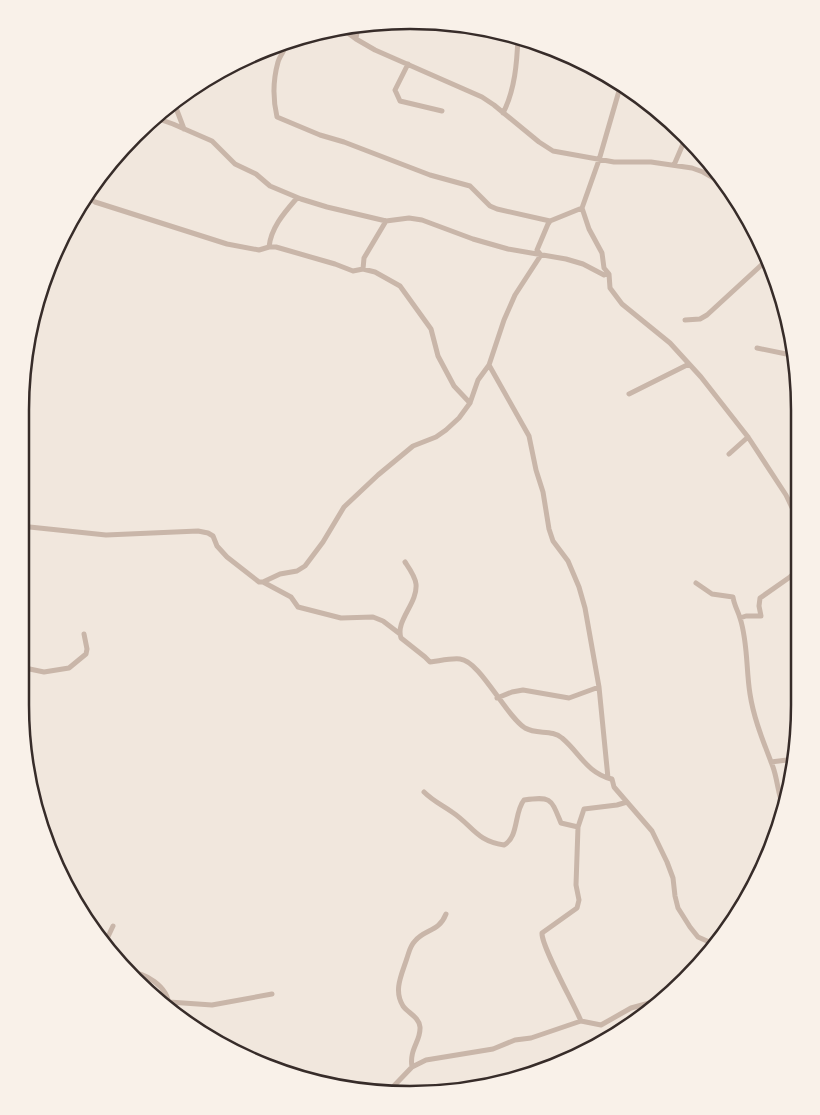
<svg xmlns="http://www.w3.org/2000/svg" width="820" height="1115" font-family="'Alegreya Sans',sans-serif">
	<rect width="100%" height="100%" fill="#f1e7dd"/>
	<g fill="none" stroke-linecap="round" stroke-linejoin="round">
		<path stroke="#c9b6a9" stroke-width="5" d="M341,28L356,39L375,50L482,97L494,105L539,142L553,151L614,162H651L692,168L703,172L726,185
			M356,39L358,25
			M288,41C286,49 280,55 278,62C273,80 273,100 277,117L320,135L344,142L430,175L470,186L490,206L497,209L550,221
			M408,64L395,90L400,101L442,111
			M173,100L184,129
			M503,113C515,90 517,62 518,37
			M156,118L173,124L212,141L235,164L256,174L270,186L301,199L327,207L386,221L409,218L422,220L473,239L508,249L566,259L583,264L604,275L608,273
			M674,165L686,137
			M715,178L718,171
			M85,195L95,202L227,244L259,250L269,247
			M297,198C285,212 271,227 269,247H276L335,264L353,271L363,269L364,258L386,221
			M582,208L589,229L602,253L604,268L609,274L610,288L622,304L670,343L701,377L748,437L786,495L798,520
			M363,269L375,272L400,286L431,329L438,356L454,386L470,403
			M685,320L700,319L707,315L769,258
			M757,348L796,356
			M489,365L529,436L536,470L543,492L549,529L553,541L568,561L579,587L585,608L599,687L608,778L612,779L614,787L652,831L667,862L673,878L675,896L678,908L690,927L698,937L716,945
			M629,394L689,364
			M729,454L748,437
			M20,526L106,535L198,531L208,533L213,536L217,546L227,557L259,582H263L280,574L297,571L305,566L323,542L344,507L378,475L413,446L436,437L446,430L459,418L470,403L478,380L489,365L504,320L515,295L541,255L537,250L548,224L550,221L582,208L599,160L621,84
			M405,562C409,568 415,576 416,584C418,603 395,621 401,638L425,657L430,662C439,661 451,658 460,659C480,661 505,715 525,728C537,735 552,729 562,738C580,753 586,772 611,779
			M263,582L291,597L298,607L341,618L373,617L383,621L400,634
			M696,583L712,594L733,597C734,605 738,611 740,618C748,642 746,670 750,694C754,720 764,743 773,767C778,781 778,797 785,811
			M740,618L746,616H761L759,606L760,598L790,577L798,569
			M20,667L44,672L69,668L86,654L87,649L84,634
			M497,698L512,692L523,690L569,698L599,687
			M771,762L795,759
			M424,792C433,801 442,805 452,812C473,826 476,841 504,845C519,837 514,812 524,800C552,796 551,799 561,823L578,827
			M105,943L113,926
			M127,972C145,972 168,986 169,1006
			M169,1002L212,1005L272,994
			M581,1021C574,1004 541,946 542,933L577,908L579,900L576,885L578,827L584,809L617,805L627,802
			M412,1067C409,1049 421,1041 420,1027C419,1017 408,1013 403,1006C393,990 402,974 407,958C409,952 410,946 415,941C425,929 439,932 446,914
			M389,1091L412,1067L426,1060L493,1049L515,1040L531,1038L581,1021L601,1025L631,1008L664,999"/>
	</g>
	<path d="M0 0H820V1115H0ZM410 29H410A381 381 0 0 1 791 410V705A381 381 0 0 1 410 1086H410A381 381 0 0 1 29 705V410A381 381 0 0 1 410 29Z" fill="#f9f1e9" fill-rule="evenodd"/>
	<path fill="none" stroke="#372c29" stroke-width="2.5" d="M410 29H410A381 381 0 0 1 791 410V705A381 381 0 0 1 410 1086H410A381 381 0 0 1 29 705V410A381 381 0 0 1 410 29Z"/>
</svg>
